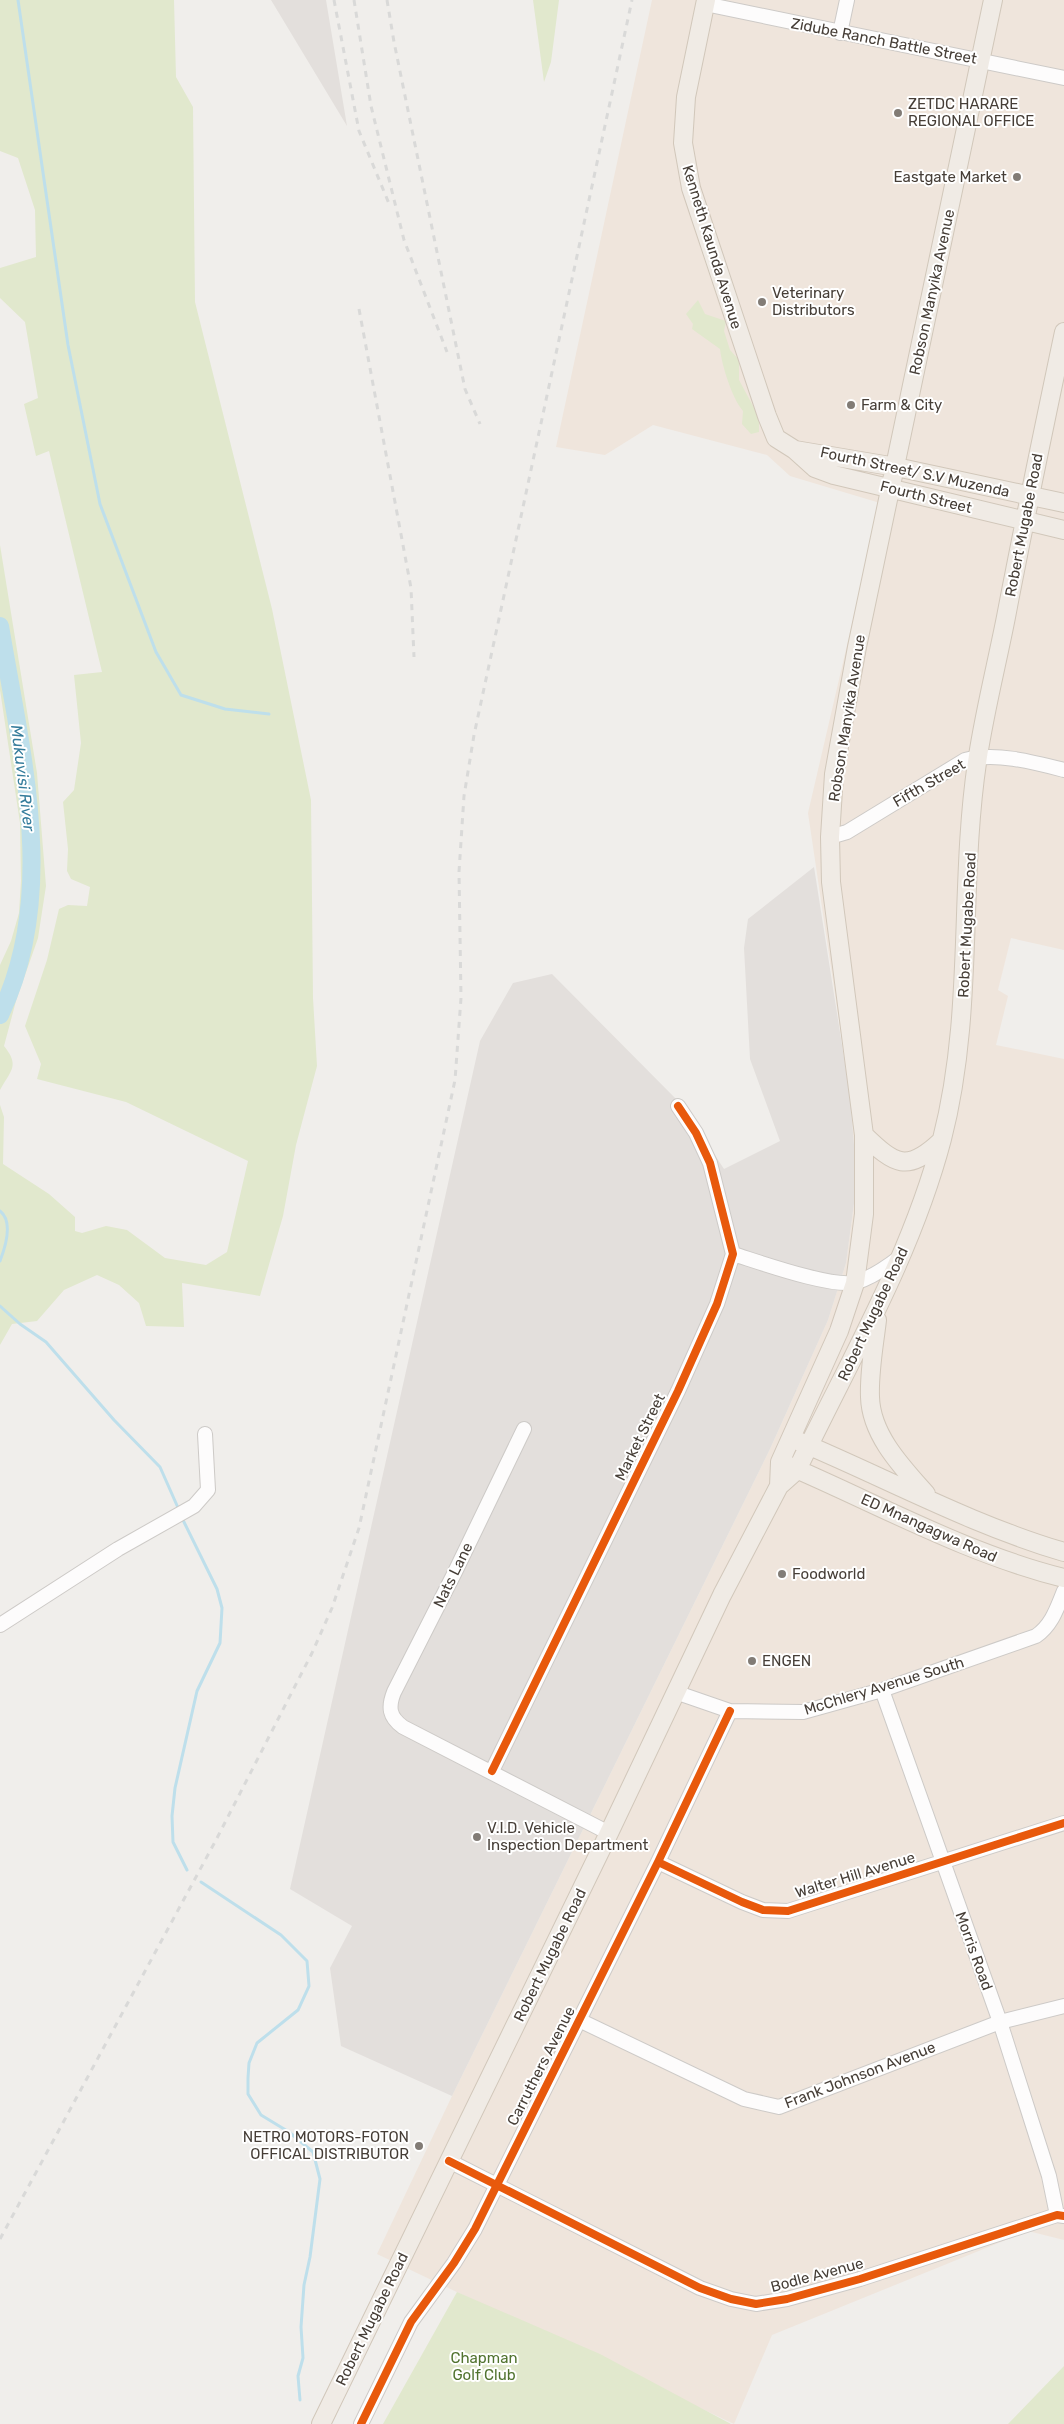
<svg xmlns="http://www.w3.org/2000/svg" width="1064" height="2424" font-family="Rubik,sans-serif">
	<rect width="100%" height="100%" fill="#f0eeeb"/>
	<path fill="#efe5dc" d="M652,0H1064V950L1011,938L998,990L1008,996L996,1045L1064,1059V2240L1028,2231L772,2335L734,2424L377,2254L452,2096L770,1449L828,1320L846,1263L857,1181L850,1096L808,813L880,503L790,476L767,455L653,425L605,455L556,447Z"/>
	<path fill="#e3dfdc" d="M271,0H326L347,126Z
		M814,867L850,1096L857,1181L846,1263L828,1320L770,1449L452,2096L341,2046L330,1968L352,1926L290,1889L480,1041L513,983L552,974L681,1104L724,1169L780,1141L750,1059L744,948L748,919Z"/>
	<path fill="#e1e8cd" d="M0,0H174L176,77L193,107L195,302L272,609L311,800L313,998L317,1066L296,1145L283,1216L260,1296L182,1283L184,1327L146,1326L139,1303L119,1285L97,1275L64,1290L37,1321L12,1324L0,1345V1105L4,1117L3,1164L49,1194L75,1217V1231L82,1233L106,1226L127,1230L165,1258L206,1265L227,1252L248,1161L126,1102L37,1079L41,1064L25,1026L47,960L59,909L68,905L87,906L90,887L71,879L67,871L68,849L63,802L74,790L81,743L74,675L102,672L49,451L36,456L24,404L38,398L25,322L0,298V268L36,257L35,210L18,158L0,151Z
		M533,0H559L551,62L544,82Z
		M698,300L705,314L726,321L724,331L730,350L739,360V380L759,417V432L751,434L742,424L743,411C732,398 722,366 720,349L692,329L693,324L686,314Z
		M0,545L37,773L46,886L38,938L16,1001L4,1046C20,1066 11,1070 0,1090V965L11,941L19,913L21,881L20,823L0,690Z
		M457,2292L600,2354L731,2424H383Z
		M1064,2366V2424H1008Z"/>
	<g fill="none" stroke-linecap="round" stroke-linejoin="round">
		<path stroke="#bedfeb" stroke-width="3" d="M18,0L68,345L100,504L156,652L181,695L225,709L269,714
			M0,1211C14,1222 5,1248 0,1261
			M0,1306L20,1324L46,1342L114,1420L160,1467L179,1510
			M182,1518L217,1589L222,1608L220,1643L197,1691L175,1788L172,1816L173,1842L187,1870
			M201,1882L281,1935L307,1961L309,1986L298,2010L257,2043L249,2063L248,2078V2094L261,2115L289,2132L313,2152L320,2179L310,2257L304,2285L301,2327L303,2358L298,2376L300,2400"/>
		<path stroke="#bedfeb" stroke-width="18" d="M0,626C21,753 59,893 0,1015"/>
		<defs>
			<path id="minor" d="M705,4L1064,78
				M840,33L847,0
				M830,837L847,832L965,760C996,752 1033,762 1064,770
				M733,1254C759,1262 834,1289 857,1282C873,1277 887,1267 900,1257
				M524,1429L455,1572L394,1692C388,1707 389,1717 403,1727L609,1833
				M0,1625L118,1549L194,1506L208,1490L205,1434
				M882,1690L1000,2022L1049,2176L1057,2215
				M675,1692L730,1711L803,1712L882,1690L1036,1636C1052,1625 1057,1608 1064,1591
				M492,1771L678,1391L717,1304L733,1254L710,1163L696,1133L678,1106
				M658,1862L742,1902L763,1910L788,1911L1064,1823
				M579,2020L744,2099L779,2107L1000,2022L1064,2006
				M449,2161L700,2288L731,2299L756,2304L787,2299L860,2279L1057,2215L1064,2216
				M361,2424L411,2322L454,2263L475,2229L658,1862L730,1711"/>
			<path id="major" d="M706,0L686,97L683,143L691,188L767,416L776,438L795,450L815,468L834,475L1064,530
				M795,450L896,467L1064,503
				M864,1135C895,1165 907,1173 941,1141
				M877,1320C874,1346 869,1371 870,1397C871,1435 902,1467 926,1494
				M798,1441C886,1478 972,1525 1064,1552
				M787,1465C878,1504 967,1554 1064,1578
				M779,1486L780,1462L839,1331L855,1283L864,1214V1135L831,882L830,837L834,774L857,647L993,0
				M321,2424L609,1833L722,1595L779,1486L797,1470C849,1361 911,1257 942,1139C975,1011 958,884 978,756C985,710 997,663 1006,617C1024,522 1044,427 1064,332"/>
		</defs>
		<use href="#minor" stroke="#cdcac7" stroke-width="16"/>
		<use href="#major" stroke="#d1c7ba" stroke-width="20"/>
		<use href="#minor" stroke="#fdfcfc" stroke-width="14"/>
		<use href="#major" stroke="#f0ebe5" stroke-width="18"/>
		<path stroke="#d9d9d8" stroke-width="3" stroke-dasharray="6 6" stroke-linecap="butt" d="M334,0L359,131L390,206
			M354,0L371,106L404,240L447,352
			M387,0L394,42L465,389L480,424
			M359,309L411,588L414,657
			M0,2239L216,1840L312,1653L332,1608L359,1528L455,1080L461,998L459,872L464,796L474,735L632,0"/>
		<defs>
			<path id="cycleway" d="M492,1771L678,1391L717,1304L733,1254L710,1163L696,1133L678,1106
				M658,1862L742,1902L763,1910L788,1911L1064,1823
				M449,2161L700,2288L731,2299L756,2304L787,2299L860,2279L1057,2215L1064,2216
				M361,2424L411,2322L454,2263L475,2229L658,1862L730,1711"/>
		</defs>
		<use href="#cycleway" stroke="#fff" stroke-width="11"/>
		<use href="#cycleway" stroke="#e8590c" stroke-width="8"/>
	</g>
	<g fill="#827c76" stroke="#fff" stroke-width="2">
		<circle cx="898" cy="113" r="5"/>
		<circle cx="1017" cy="177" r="5"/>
		<circle cx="762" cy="302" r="5"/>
		<circle cx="851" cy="405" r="5"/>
		<circle cx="782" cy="1574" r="5"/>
		<circle cx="752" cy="1661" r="5"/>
		<circle cx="477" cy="1837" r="5"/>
		<circle cx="419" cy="2146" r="5"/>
	</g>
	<g text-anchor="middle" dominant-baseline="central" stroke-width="4" stroke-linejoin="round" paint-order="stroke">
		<g font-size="15" fill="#463e37" stroke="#fff">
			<text transform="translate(884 41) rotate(11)">Zidube Ranch Battle Street</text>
			<text transform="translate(712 247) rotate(73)">Kenneth Kaunda Avenue</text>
			<text transform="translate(932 292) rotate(-78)">Robson Manyika Avenue</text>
			<text transform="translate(915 472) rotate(12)">Fourth Street/ S.V Muzenda</text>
			<text transform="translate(926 497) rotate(14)">Fourth Street</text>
			<text transform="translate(1024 525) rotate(-79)">Robert Mugabe Road</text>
			<text transform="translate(847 718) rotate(-81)">Robson Manyika Avenue</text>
			<text transform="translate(929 783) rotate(-30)">Fifth Street</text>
			<text transform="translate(967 925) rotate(-87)">Robert Mugabe Road</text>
			<text transform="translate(873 1314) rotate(-65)">Robert Mugabe Road</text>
			<text transform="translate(640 1437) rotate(-64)">Market Street</text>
			<text transform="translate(929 1528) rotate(24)">ED Mnangagwa Road</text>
			<text transform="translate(453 1575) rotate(-64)">Nats Lane</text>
			<text transform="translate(884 1686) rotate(-17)">McChlery Avenue South</text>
			<text transform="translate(855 1875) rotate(-17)">Walter Hill Avenue</text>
			<text transform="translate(974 1951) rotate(70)">Morris Road</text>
			<text transform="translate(550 1955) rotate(-64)">Robert Mugabe Road</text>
			<text transform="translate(541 2066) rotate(-63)">Carruthers Avenue</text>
			<text transform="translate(860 2075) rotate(-21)">Frank Johnson Avenue</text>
			<text transform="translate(817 2275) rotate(-15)">Bodle Avenue</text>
			<text transform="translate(372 2319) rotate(-64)">Robert Mugabe Road</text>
		</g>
		<g font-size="15" fill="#463e37" stroke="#fff" text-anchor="start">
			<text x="908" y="104">ZETDC HARARE<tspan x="908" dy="17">REGIONAL OFFICE</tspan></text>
			<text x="1007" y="177" text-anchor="end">Eastgate Market</text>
			<text x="772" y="293">Veterinary<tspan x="772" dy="17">Distributors</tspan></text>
			<text x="861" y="405">Farm &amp; City</text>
			<text x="792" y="1574">Foodworld</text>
			<text x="762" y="1661">ENGEN</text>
			<text x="487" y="1828">V.I.D. Vehicle<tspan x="487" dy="17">Inspection Department</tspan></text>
			<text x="409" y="2137" text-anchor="end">NETRO MOTORS-FOTON<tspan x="409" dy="17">OFFICAL DISTRIBUTOR</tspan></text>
		</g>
		<g font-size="15" fill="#51732f" stroke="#fff">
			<text x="484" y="2358">Chapman<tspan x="484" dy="17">Golf Club</tspan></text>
		</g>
		<g font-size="16" font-style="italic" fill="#347c9b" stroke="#fff">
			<text transform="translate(23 778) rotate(83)">Mukuvisi River</text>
		</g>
	</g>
</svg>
